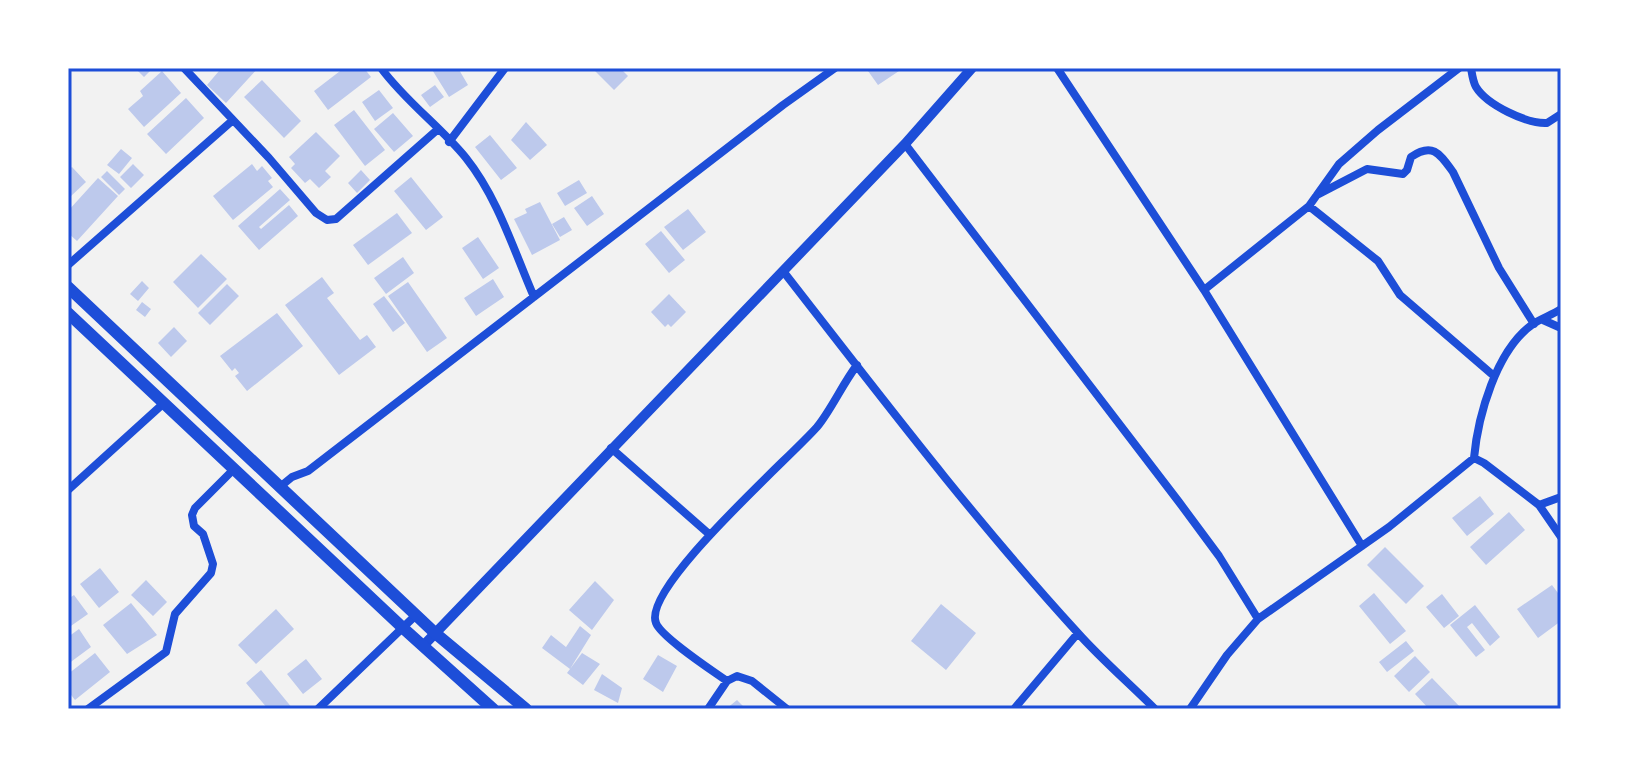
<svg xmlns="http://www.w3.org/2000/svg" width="1629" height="777" font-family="Roboto,sans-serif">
	<rect width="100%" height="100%" fill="#f2f2f2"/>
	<path fill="#bdc9ec" d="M135,68H153L144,77Z
		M216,68H258L226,103L207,85L219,71Z
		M344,68H364L371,77L328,110L314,91Z
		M431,68H458L468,85L449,97Z
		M592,68H620L628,76L614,90Z
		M873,68H897L899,71L878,85L868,71Z
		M162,71L181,93L144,127L128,109L143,96L140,91Z
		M262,80L301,121L284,138L244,97Z
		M435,85L444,97L430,107L421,95Z
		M379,90L393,108L375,121L362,102Z
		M186,98L204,118L166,154L147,134Z
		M354,110L385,150L365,166L334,125Z
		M393,113L413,136L394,152L374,129Z
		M526,122L547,145L530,160L511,140Z
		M316,132L340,156L325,171L331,177L319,188L310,179L305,183L291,168L295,164L289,157Z
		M490,135L517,168L501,180L475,147Z
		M121,149L132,158L119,174L107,165Z
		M133,164L144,175L131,188L120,177Z
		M252,164L257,171L262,166L272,178L268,181L273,187L233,220L213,196Z
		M72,167L86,182L70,197L68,195V170Z
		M361,170L370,180L357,193L348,183Z
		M107,171L125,189L119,195L101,177Z
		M411,177L443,217L426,230L394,191Z
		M98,178L118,196L77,241L68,233V211Z
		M579,180L587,193L565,206L557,193Z
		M280,189L290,200L259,227L261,229L289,205L298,216L259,250L238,226Z
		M592,196L604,214L587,226L574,208Z
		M540,202L560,240L532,255L514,219L527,213L525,209Z
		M688,209L706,232L683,250L664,227Z
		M397,213L412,233L368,265L353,245Z
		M564,217L572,230L560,237L552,224Z
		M661,231L685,260L669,273L645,244Z
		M478,237L499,268L483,279L462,248Z
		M201,254L227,279L198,308L173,282Z
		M403,257L414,273L386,294L374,278Z
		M322,277L334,293L327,298L360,340L367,335L376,347L339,375L285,305Z
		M493,279L504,297L476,316L464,298Z
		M142,281L149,288L138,301L130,294Z
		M408,282L447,338L427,352L388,296Z
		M227,284L239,296L210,325L198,313Z
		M669,294L686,312L671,327L668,324L665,327L651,312Z
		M384,296L405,323L393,332L373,304Z
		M142,302L151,309L145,317L136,310Z
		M277,313L303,346L247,391L235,376L239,373L235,368L232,371L220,356Z
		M174,327L187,341L171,357L158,343Z
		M1480,496L1494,514L1467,536L1452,518Z
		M1509,512L1525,530L1486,565L1470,547Z
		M1385,547L1424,586L1406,604L1367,565Z
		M100,568L119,592L99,608L80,584Z
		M146,580L167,602L153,616L131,595Z
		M595,581L614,600L592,630L569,610Z
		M1552,585L1561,597V621L1538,638L1517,609Z
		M1374,593L1406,631L1390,644L1359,606Z
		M1442,594L1459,616L1444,628L1426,607Z
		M74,595L88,614L68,628V599Z
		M131,603L157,635L127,654L103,625Z
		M941,604L976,633L946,670L911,641Z
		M1475,605L1500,637L1490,646L1472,623L1467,627L1485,650L1476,657L1450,625Z
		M276,609L294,629L256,664L238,645Z
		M580,626L591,635L570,669L582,653L600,664L583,685L567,673L570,669L542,648L551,635L566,647Z
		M79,629L91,647L68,664V637Z
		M1406,641L1414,651L1387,672L1379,662Z
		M95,653L110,672L75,700L68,691V674Z
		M658,655L677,666L663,692L643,679Z
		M1415,656L1430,672L1409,692L1394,676Z
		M306,659L322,679L303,694L287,674Z
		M261,670L293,709H268L246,683Z
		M602,674L622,688L618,703L594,690Z
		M1432,678L1462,709H1429L1415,694Z
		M737,700L746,709H726Z"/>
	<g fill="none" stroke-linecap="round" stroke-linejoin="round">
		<path stroke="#1d4ed8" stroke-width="8" d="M184,68L269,158L316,213L327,220L336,219L437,130
			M381,68C406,102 440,126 466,158C498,198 514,251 534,297
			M1057,68L1204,290L1362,546
			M1471,68C1472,74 1473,82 1476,87C1487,105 1527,124 1547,123L1561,114
			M449,142L505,68
			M905,144L1179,502L1219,556L1258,619
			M1317,195L1367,169L1403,174L1407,170L1411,157C1433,142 1440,154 1453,172L1499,268L1534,324
			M1309,206L1378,261L1400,295L1494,376
			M68,265L233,120
			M783,271C878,393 972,517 1077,632C1101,659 1129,683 1155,709
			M1204,290L1309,206L1339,164L1378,130L1459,68
			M1543,320L1561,328
			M611,448L709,534
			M1474,458C1478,416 1496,350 1533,324C1542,318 1552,315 1561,309
			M281,486L292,477L308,471L783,105L835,68
			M68,490L164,403
			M1539,505L1561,497
			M727,681C713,671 661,637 656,623C641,588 791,457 817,427C831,410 842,385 857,365
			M88,709L166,652L175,614L211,573L213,564L203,534L194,526L192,515L195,508L234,469
			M318,709L416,615
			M708,709L727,681L737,676L752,681L787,709
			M1014,709L1078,633
			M1190,709L1227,655L1258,619L1389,527L1474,458L1484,463L1539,505L1561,537"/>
		<path stroke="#1d4ed8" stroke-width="10" d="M423,646L905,144L972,68"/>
		<path stroke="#1d4ed8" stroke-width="12" d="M68,287L435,633L526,709
			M68,313L403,628L493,709"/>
	</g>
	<rect width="1629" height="777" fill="none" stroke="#ffffff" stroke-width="140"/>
	<rect x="70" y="70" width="1489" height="637" fill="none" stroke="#1d4ed8" stroke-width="3"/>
</svg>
